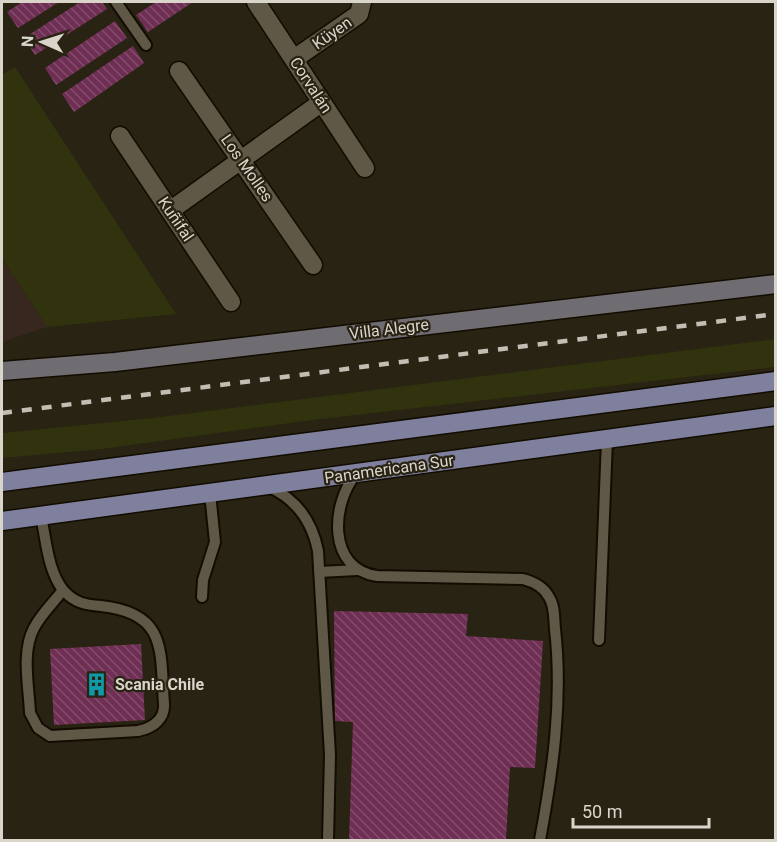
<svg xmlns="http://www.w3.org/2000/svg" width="777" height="842" font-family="Roboto,sans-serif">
	<defs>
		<pattern id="building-back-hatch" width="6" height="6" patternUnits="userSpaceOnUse" patternTransform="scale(1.5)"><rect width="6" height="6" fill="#6f2f54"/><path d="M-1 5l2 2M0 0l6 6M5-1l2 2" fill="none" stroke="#834c6b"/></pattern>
	</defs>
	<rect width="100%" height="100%" fill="#292313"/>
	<path fill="#38271f" d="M2,258L47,327L2,342Z"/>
	<path fill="#30330e" d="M15,67L176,314L47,327L2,258V75Z
		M775,339V367L312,420L101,449L2,458V433L153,418Z"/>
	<path fill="url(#building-back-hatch)" d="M22,2H59L18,28L7,12Z
		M80,2H102L107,9L35,55L24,38Z
		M156,2H193L148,32L136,15Z
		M115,21L127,38L56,85L45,68Z
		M133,46L144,63L74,112L62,94Z
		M334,611L468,614L466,636L543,641L535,768L510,767L506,840H349L353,722L335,721Z
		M141,644L145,720L54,725L50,649Z"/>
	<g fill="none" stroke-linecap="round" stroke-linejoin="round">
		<defs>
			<path id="lane" d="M116,2L146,45
				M356,474C331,504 327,569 377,576L523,579C534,582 544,587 549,597C555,606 554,619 555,629C563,700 553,770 540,840
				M269,487C296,499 312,521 318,551L330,755L328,840
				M41,516C46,539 48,573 64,591C75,603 86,605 101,606C168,613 160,652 164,704C165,719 153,728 138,731L50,736L38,728L30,713C29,687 21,652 34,628C41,614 54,602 63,590
				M319,572L357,570
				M202,597L203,580L215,542L210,493
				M599,640L607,440"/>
			<path id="street" d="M256,2L365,168
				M294,59L359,14L362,2
				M179,71L313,265
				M120,136L231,302
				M171,210L322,102"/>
			<path id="secondary" d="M2,371L115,362L776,284"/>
			<path id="primary" d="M2,482L776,381
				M2,521L776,416"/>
		</defs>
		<use href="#lane" stroke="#120c01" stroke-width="14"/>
		<use href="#street" stroke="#120c01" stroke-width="21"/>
		<use href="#secondary" stroke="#120c01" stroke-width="21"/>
		<use href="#primary" stroke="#120c01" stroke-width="21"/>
		<use href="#lane" stroke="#5f5846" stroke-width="10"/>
		<use href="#street" stroke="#5f5846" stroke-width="18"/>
		<use href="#secondary" stroke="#6f6c72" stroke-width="18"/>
		<use href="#primary" stroke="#7f809e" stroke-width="18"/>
		<path stroke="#c2beb3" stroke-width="4.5" stroke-dasharray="10 10" stroke-linecap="butt" d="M2,413L776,314"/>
	</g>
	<defs>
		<symbol id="building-bare" viewBox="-9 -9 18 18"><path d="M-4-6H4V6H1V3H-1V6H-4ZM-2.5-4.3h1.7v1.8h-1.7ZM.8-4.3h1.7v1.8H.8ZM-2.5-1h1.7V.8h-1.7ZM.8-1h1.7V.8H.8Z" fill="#0f9aa8" stroke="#292313" stroke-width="2.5" paint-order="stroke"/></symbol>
	</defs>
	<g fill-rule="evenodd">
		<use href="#building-bare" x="80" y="668" width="33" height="33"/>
	</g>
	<g text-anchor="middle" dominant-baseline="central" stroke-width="4.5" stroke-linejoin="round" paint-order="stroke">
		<g font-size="16" fill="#d9d5cb" stroke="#292313">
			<text transform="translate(332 33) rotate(-35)">Küyen</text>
			<text transform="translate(311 85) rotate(57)">Corvalán</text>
			<text transform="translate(247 168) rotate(55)">Los Molles</text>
			<text transform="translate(176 219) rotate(56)">Kuñifal</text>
			<text transform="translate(389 329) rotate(-7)">Villa Alegre</text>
			<text transform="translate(389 469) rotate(-8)">Panamericana Sur</text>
		</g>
		<g font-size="16" font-weight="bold" fill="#d9d5cb" stroke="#292313" text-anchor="start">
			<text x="115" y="684">Scania Chile</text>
		</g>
	</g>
	<rect width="777" height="842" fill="none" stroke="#d9d5cb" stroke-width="6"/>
	<g transform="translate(42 42) rotate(273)" stroke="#292313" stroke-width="4.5" paint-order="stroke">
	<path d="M0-4.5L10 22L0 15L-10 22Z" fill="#d9d5cb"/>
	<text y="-9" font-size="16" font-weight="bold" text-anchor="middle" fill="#d9d5cb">N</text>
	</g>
	<path d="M573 818v9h136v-9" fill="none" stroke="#d9d5cb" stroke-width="3"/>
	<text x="582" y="818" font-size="18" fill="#d9d5cb" stroke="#292313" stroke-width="4.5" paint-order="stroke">50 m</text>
</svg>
